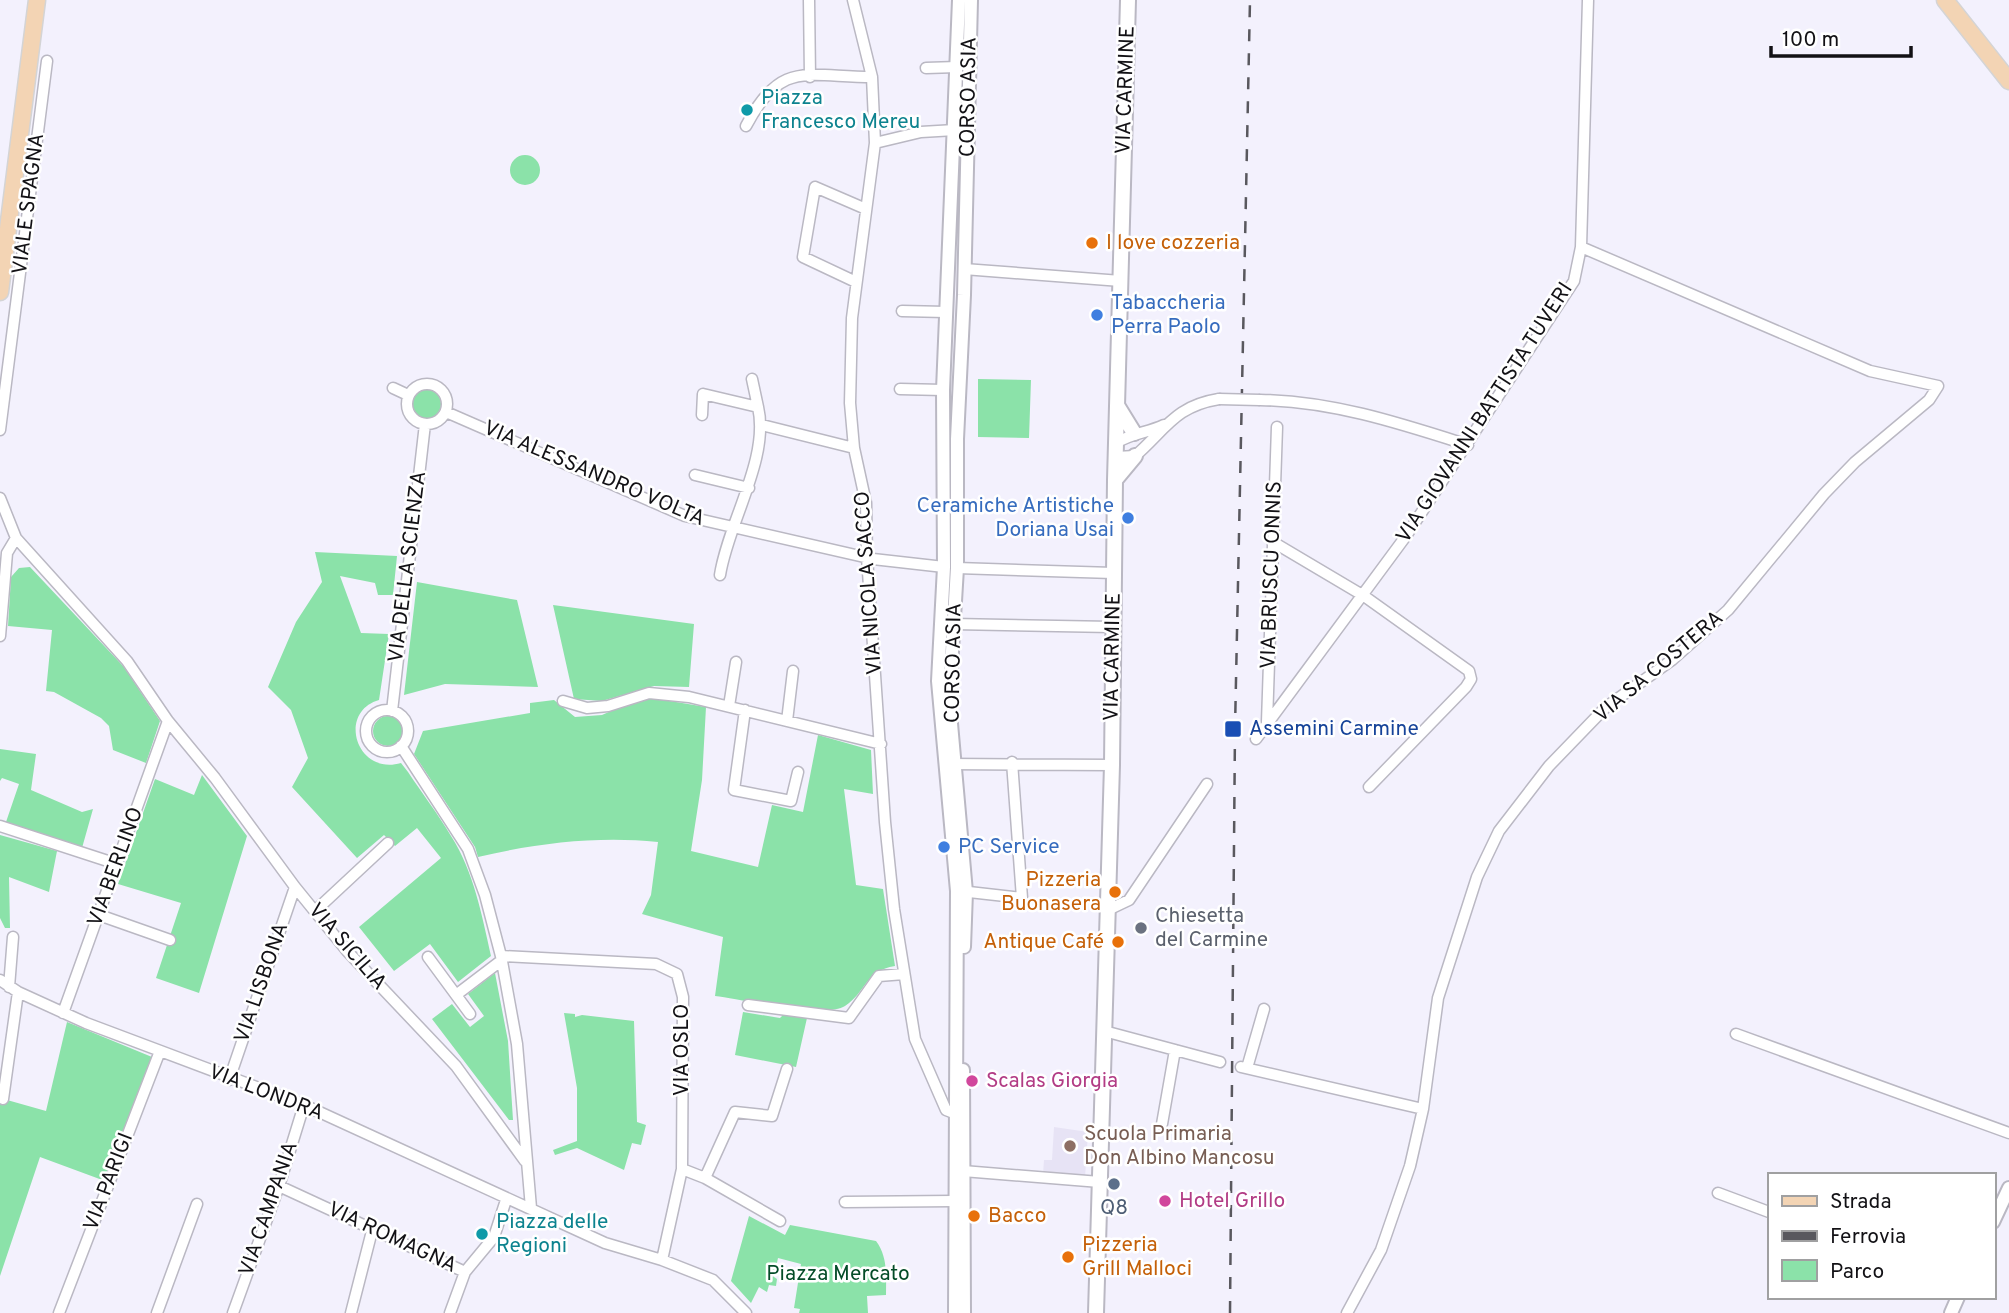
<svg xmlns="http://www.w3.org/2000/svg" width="2009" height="1313" font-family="Overpass,sans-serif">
	<rect width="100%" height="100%" fill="#f3f1fd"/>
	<path fill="#e7e3f5" d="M1054,1127L1088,1132L1085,1178L1043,1174L1044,1160H1052Z"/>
	<path fill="#8be2a9" d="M510 170a15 15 0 1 1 30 0a15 15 0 1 1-30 0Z
		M978,379L1031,380L1029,438L978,437Z
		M411 404a15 15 0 1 1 30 0a15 15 0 1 1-30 0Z
		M315,552L397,556L393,595H378L375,583L340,576L361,633L389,634L379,700C337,712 356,776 401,763L408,772C422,793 438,814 451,836C474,872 482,916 491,956L458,982L430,944L394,971L359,927L441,858L417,828L395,846L384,835L357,858L292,787L308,758L291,710L268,687L296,622L322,582Z
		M30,567L124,667L160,721L146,763L113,750L109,726L101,718L54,692L46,691L52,630L8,626L11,577L19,568Z
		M417,582L517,600L538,687L445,684L404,695Z
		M553,605L694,624L689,687L654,686L602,701L574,699Z
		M652,698L706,707L702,780L691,851L758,867L772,805L803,812L818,735L871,750L873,794L844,789L856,885L883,889L895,966C865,971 867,991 845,1006C825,1019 742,999 715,996L723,937L642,914L651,895L658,842C597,836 538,843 478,857L475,847L414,754L423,731L530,713V703L554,700L575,717L602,715L638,699Z
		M373 731a15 15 0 1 1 30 0a15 15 0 1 1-30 0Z
		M0,749L36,754L31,790L82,812L93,809L82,848L6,822L19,784L2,778L0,781Z
		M202,775L247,836L199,993L156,978L181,903L118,884L155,779L194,795Z
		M0,835L57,851L49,892L9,877L10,928H5L0,918Z
		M495,973L508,1041L513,1120H509L432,1019L452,1004L470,1027L484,1016L468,994Z
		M743,1012L780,1018L784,1014L807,1018L796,1067L735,1055Z
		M564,1013L575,1014V1017L582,1015L634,1021L637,1122L646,1125L641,1145L632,1143L624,1170L577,1148L555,1155L553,1150L577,1141V1088Z
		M67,1022L152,1057L105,1181L40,1157L0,1276V1098L46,1111Z
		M749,1216L785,1235L790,1225L876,1241C888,1257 886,1276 886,1295L867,1296L868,1313H799L800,1309L794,1308L801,1264L778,1258L774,1277L777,1279L776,1286L769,1285L767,1292L759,1287L751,1303L731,1281Z"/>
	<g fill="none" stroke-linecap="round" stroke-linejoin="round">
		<defs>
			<path id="minor" d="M809,0L810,77
				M853,0L872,77L875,143L852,318L850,403L854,448L866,503L867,557L885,822L894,909L915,1039L946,1110L959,1115
				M926,68L957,67
				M746,126C781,59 806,77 872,77
				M875,143L921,132L955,130
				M964,269L1121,281
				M856,282L803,257L815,187L866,209
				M902,311L946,312
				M752,379L758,407
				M407 404a20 20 0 1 1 40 0a20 20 0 1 1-40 0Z
				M393,388L408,395
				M900,389L943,390
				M1260,400C1332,401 1399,423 1468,445
				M446,412L685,516L873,559L944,567
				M702,415L703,394L758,407C770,458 728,523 720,575
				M762,425L854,448
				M0,430L47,61
				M1116,443C1132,433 1147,433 1164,425
				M1116,457L1135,456C1166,429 1175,406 1219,399
				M695,475L749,488
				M0,498L16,538L127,661L168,721L215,778L295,887L347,951L456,1066L525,1161
				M1273,542L1364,596L1469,671L1471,679L1466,687L1369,787
				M957,568L1113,573
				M953,624L1112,627
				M0,636L7,553L16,538
				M563,701L587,708L608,706L649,693L689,697L881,744
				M729,706L736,662
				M745,710L734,790L791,801L798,772
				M366 731a21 21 0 1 1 42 0a21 21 0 1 1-42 0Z
				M392,711L425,424
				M787,721L793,671
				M1267,722L1277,427
				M1256,739L1406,536L1574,281L1581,247L1588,0
				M401,746L468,849L485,895L501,956L517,1044L531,1208
				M948,764L1112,765
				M0,826L117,864
				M960,891L1022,898L1012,762
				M1108,910L1129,900L1207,784
				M315,911L388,843
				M99,915L170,940
				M501,956L656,964L677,974L683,997L682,1169L662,1260
				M428,957L470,1014
				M0,980L18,992L86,1023L304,1105L605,1243L662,1260L713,1280L746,1313
				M9,987L13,937
				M456,995L502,960
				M748,1005L849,1018L879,976L904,974
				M63,1013L168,721
				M1104,1031L1220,1062
				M1736,1034L2009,1133
				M1241,1067L1423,1109
				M1247,1068L1264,1009
				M229,1080L295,887
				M3,1099L18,992
				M1162,1124L1175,1050
				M682,1169L705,1178L780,1221
				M963,1171L1100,1182
				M705,1178L735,1112L772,1116L787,1069
				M279,1186L465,1272
				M1718,1193L1769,1212
				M845,1202L953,1201
				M59,1313L160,1051
				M157,1313L197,1204
				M233,1313L279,1186L304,1105
				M351,1313L373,1227
				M450,1313L465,1272L494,1237L506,1200
				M1347,1313L1381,1250L1410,1166L1423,1109L1438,998L1477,877L1499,831L1549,766L1606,707L1672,660L1728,610L1824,494L1855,462L1929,400L1938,386L1870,371L1581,247"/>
			<path id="tertiary" d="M964,947L966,892L949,701L957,568V439L964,295L971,0
				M963,1070L964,1313
				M1993,1222L2009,1188
				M955,1313L957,891L938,681L944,567L943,390L959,0
				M1951,1313L1958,1297"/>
			<path id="secondary" d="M1118,407L1134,433
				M1115,480L1135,456
				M1096,1313L1112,765L1115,480L1128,0"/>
			<path id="primary" d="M1945,0L2009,81
				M0,292L37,0"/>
		</defs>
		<use href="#minor" stroke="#bab8c3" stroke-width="13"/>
		<use href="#tertiary" stroke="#bab8c3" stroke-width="16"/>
		<use href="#secondary" stroke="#bab8c3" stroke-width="18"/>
		<use href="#primary" stroke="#d4d4d5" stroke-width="19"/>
		<use href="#minor" stroke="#fff" stroke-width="10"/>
		<use href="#tertiary" stroke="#fff" stroke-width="12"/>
		<use href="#secondary" stroke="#fff" stroke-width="14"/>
		<use href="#primary" stroke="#f3d4b4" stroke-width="16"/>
		<path stroke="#59585e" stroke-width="2.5" stroke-dasharray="12 12" stroke-linecap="butt" d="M1230,1313L1235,729L1250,0"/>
		<defs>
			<path id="minor-bridge" d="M1219,399L1260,400"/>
		</defs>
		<use href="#minor-bridge" stroke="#bab8c3" stroke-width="13" stroke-linecap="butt"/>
		<use href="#minor-bridge" stroke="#fff" stroke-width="10"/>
	</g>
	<g fill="#0f9aa8" stroke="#fff" stroke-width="2.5">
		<circle cx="747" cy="110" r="7"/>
		<circle cx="482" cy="1234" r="7"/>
	</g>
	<g fill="#e8710a" stroke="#fff" stroke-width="2.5">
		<circle cx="1092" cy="243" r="7"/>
		<circle cx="1115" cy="892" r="7"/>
		<circle cx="1118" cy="942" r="7"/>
		<circle cx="974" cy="1216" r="7"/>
		<circle cx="1068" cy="1257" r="7"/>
	</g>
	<g fill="#3f7fe0" stroke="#fff" stroke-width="2.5">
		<circle cx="1097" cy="315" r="7"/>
		<circle cx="1128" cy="518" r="7"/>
		<circle cx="944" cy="847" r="7"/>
	</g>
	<rect fill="#1a4fb4" stroke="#fff" stroke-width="2.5" x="1224" y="720" width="18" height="18" rx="3.5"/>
	<circle fill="#6b7280" stroke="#fff" stroke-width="2.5" cx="1141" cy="928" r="7"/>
	<g fill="#d1479c" stroke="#fff" stroke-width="2.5">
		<circle cx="972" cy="1081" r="7"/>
		<circle cx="1165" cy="1201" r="7"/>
	</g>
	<circle fill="#8d6e63" stroke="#fff" stroke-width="2.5" cx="1070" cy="1146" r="7"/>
	<circle fill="#5c6f8a" stroke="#fff" stroke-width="2.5" cx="1114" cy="1184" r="7"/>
	<g text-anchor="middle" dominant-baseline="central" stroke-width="5" stroke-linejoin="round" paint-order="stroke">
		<g font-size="21" fill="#121115" stroke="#fff">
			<text transform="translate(1126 90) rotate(-88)">VIA CARMINE</text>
			<text transform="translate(969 97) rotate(-89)">CORSO ASIA</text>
			<text transform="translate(29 204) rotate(-83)">VIALE SPAGNA</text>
			<text transform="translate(1485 413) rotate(-57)">VIA GIOVANNI BATTISTA TUVERI</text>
			<text transform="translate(594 474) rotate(23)">VIA ALESSANDRO VOLTA</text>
			<text transform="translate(408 567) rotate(-83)">VIA DELLA SCIENZA</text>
			<text transform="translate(1272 575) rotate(-88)">VIA BRUSCU ONNIS</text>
			<text transform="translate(869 583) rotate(-94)">VIA NICOLA SACCO</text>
			<text transform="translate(1113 657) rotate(-89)">VIA CARMINE</text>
			<text transform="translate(954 663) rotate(-89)">CORSO ASIA</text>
			<text transform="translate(1659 667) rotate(-40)">VIA SA COSTERA</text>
			<text transform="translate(116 867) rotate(-70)">VIA BERLINO</text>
			<text transform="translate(347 947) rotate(49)">VIA SICILIA</text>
			<text transform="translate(262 983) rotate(-71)">VIA LISBONA</text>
			<text transform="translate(682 1050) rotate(-90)">VIA OSLO</text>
			<text transform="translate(266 1093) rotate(21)">VIA LONDRA</text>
			<text transform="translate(109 1182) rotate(-69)">VIA PARIGI</text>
			<text transform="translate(269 1209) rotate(-71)">VIA CAMPANIA</text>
			<text transform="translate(392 1238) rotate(25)">VIA ROMAGNA</text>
		</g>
		<g font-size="21" fill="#0d838f" stroke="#fff" text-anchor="start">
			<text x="761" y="98">Piazza<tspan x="761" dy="24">Francesco Mereu</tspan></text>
			<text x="496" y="1222">Piazza delle<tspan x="496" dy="24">Regioni</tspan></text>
		</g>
		<g font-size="21" fill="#c56008" stroke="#fff" text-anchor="start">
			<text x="1106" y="243">I love cozzeria</text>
			<text x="1101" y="880" text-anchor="end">Pizzeria<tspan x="1101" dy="24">Buonasera</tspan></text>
			<text x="1104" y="942" text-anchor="end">Antique Café</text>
			<text x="988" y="1216">Bacco</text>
			<text x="1082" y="1245">Pizzeria<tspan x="1082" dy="24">Grill Malloci</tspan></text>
		</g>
		<g font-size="21" fill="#366cbe" stroke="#fff" text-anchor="start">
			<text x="1111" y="303">Tabaccheria<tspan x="1111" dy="24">Perra Paolo</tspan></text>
			<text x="1114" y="506" text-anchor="end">Ceramiche Artistiche<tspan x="1114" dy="24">Doriana Usai</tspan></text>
			<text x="958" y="847">PC Service</text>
		</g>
		<g font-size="21" fill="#164399" stroke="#fff" text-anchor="start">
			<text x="1249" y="729">Assemini Carmine</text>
		</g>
		<g font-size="21" fill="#5b616d" stroke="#fff" text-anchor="start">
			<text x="1155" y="916">Chiesetta<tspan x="1155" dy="24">del Carmine</tspan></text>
		</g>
		<g font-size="21" fill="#b23c85" stroke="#fff" text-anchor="start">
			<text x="986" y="1081">Scalas Giorgia</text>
			<text x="1179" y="1201">Hotel Grillo</text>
		</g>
		<g font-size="21" fill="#785e54" stroke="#fff" text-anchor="start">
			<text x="1084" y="1134">Scuola Primaria<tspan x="1084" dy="24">Don Albino Mancosu</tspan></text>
		</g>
		<g font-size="21" fill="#4e5e75" stroke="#fff">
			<text x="1114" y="1208">Q8</text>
		</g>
		<g font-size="21" fill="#044c28" stroke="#fff">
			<text x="838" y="1274">Piazza Mercato</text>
		</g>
	</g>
	<rect x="1768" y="1173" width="228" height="126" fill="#ffffff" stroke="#a0a0a1" stroke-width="2"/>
	<rect x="1782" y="1196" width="35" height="10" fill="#f3d4b4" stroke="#a0a0a1" stroke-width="2"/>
	<text x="1830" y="1208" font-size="21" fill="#121115">Strada</text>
	<rect x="1782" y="1231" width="35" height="10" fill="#59585e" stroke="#a0a0a1" stroke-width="2"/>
	<text x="1830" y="1243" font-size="21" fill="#121115">Ferrovia</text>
	<rect x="1782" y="1260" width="35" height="21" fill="#8be2a9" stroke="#a0a0a1" stroke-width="2"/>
	<text x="1830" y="1278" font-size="21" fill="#121115">Parco</text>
	<path d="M1771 46v10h140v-10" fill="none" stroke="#121115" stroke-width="3.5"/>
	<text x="1782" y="46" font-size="21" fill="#121115" stroke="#ffffff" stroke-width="5" paint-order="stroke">100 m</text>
</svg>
